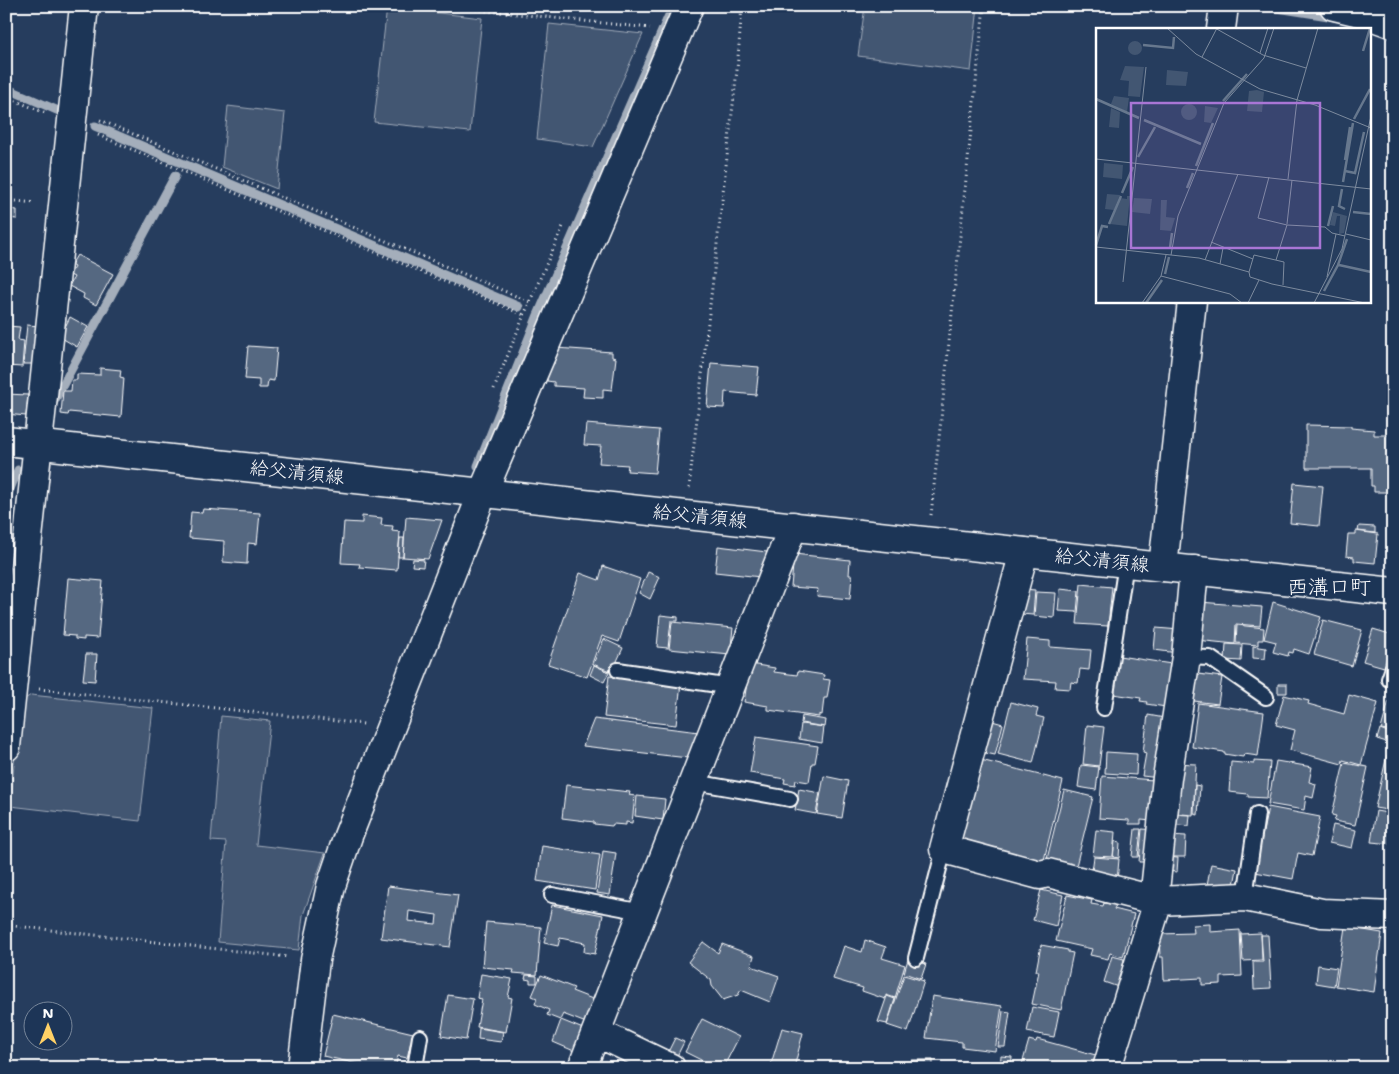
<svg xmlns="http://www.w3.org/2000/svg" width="1399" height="1074" font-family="'Shantell Sans','Klee One',sans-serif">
	<rect width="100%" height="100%" fill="#263d5e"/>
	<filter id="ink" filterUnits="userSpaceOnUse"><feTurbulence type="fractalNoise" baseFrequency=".02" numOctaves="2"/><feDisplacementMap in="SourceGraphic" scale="10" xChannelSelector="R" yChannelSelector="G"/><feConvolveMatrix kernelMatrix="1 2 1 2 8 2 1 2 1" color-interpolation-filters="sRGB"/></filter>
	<g filter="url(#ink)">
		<path fill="#425672" stroke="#a0aab8" d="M865,6H978L971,71L858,56Z
			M387,7L482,18L470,132L374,122Z
			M549,24L643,34L593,147L537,139Z
			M228,106L285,113L277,189L222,167Z
			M31,695L153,708L140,821L10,806L20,702Z
			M221,716L270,721L256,845L325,853L303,915L299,950L218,942L226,842L211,841Z"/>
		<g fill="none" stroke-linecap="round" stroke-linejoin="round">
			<path stroke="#a4aebb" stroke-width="9" d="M1264,6L1335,17
				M6,88L61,112
				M95,126L519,307
				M51,407L175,176
				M478,466L538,315L673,6
				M6,498L18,470"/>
		</g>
		<path fill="#556781" stroke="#fff" fill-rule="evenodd" d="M6,209L17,210V219L6,218Z
			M77,255L113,274L96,305L83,298L84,294L69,286L74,277L70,275L74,267L71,265Z
			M70,317L88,327L77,347L60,337Z
			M6,320L8,321V326L20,327L18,340L24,341L22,367L6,366Z
			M27,325L40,326L37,364H23Z
			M248,346L277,348L274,381L268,380L267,388H259V380L245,379Z
			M556,348L612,352V357L616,358L612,390L603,389V398L583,397L584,388L554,386V382L547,381L548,363L554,364Z
			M711,363L759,367L756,395L725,392L724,408L707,407Z
			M100,368L121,370L120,377L124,378L121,417L69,412L68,415L61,414L63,391H71L72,380H77V374L100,375Z
			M6,394L28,395L26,416L6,414Z
			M586,424L659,430L655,473L627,471L628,465L599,463L601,446L584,445Z
			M1306,425L1351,426V428L1374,430V435H1393V486H1389V492H1374V486H1371V468H1306Z
			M1294,483L1323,486L1319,526L1290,523Z
			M203,509L260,513L257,544L248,543L247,564L223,562L224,541L189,538L191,512L202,513Z
			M362,516L382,518L381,525L393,526L392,531L400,532L397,570L359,567L360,564L341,563L344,522L362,523Z
			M406,517L442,520L428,559L403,557Z
			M1359,526L1375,527V533L1358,531Z
			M1356,531L1378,534L1375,563L1354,561V557L1346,556L1348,534H1356Z
			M400,538H404L403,557H398Z
			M718,546L767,552L766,566L762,565L761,577L715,572Z
			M794,554L850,560L849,575H852L850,599L817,596L818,589L791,587Z
			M413,559L424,560L423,567L412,566Z
			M603,566L640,579L619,642L602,636L587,677L548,664L580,573L599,580Z
			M648,572L660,577L650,599L639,593Z
			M68,578L103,581L98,638L84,637V640L75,639V636L63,635Z
			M1081,584L1112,587L1108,626L1077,624Z
			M1023,589L1035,590L1033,615L1021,614Z
			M1060,589L1079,591L1077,612L1058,611Z
			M1036,592L1056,593L1054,618L1034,616Z
			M1200,602L1262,607L1260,626L1236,624L1235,644L1196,640Z
			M1273,602L1321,617L1309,654L1294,649L1293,653L1289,652L1288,656L1273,652L1276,642L1264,639Z
			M660,615L678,617V621H671L668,648L657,647Z
			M1323,620L1362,630L1352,666L1314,655Z
			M672,622L733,628L730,655L669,649Z
			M1237,625L1264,628L1263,640H1258V645L1236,643Z
			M1156,628L1180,630L1178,653L1154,650Z
			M1373,629L1393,635L1384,667L1363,661Z
			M604,639L623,648L612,672L593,664Z
			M1027,639L1050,641V647L1091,650L1089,670L1080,669L1078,683L1071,682L1070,689L1055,688L1056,681L1023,679Z
			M1226,644L1242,645L1241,661L1225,660Z
			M1253,646L1266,648L1265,659L1253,658Z
			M86,654H97L95,681L83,680Z
			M1119,656L1178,665L1166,707L1146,704L1147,702L1140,701L1141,698L1113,694Z
			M750,664L775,668L774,672L797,675L798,671L824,675L823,679L830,680L827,698H824L822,715L819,714V717L768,710V706L744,702Z
			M594,665L609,672L604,682L590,675Z
			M1190,673L1222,677L1218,704L1186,700Z
			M609,676L681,684L676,725L604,717Z
			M1278,684H1287V693H1278Z
			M1284,695L1309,701L1308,704L1344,714L1349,695L1378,703L1361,765L1343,760L1342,764L1290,750L1295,730L1276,725Z
			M1390,697L1393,698V713L1387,730L1381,729Z
			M1011,702L1038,709L1036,716L1044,718L1033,763L998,754Z
			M1198,703L1264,712L1258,756L1244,754L1243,757L1224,754V752L1192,747Z
			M1148,715L1170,719L1160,778L1142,776L1146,753L1143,752Z
			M1393,715V744L1377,739L1380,729L1388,732Z
			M802,716L826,720L825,727L801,723Z
			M594,719L699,732L688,758L583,746Z
			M985,719L1003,724L995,755L976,751Z
			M801,724L824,727L822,743L799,739Z
			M1087,725L1104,727L1099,766L1083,764Z
			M756,737L818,746L815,763H812L809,782L796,780L795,785L784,783L785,779L750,773Z
			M1106,752L1137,754L1136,775L1105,773Z
			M1387,755L1393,756V811L1375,808Z
			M977,759L1063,781L1043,864L956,843Z
			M1254,761L1270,762L1267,798L1248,797V794L1229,792L1231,762L1254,764Z
			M1276,761L1312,767L1309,782L1316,784L1313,798L1306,796L1304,810L1268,804Z
			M1173,763L1196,764L1193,815L1169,813Z
			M1344,763L1368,767L1355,825L1334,821L1336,816L1332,815Z
			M1081,765L1099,767L1096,790L1078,787Z
			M824,776L848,781L842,818L817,814Z
			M1102,776L1154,780L1151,821L1141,820V824H1129V820L1099,818Z
			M566,785L630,792L629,795L635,796L632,823L626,822V825L613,824L612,826L594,824V822L562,818Z
			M1195,785L1200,786L1198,815L1194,814Z
			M799,789L820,793L816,814L795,810Z
			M1064,790L1093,797L1075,870L1046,863Z
			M637,796L665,799L663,820L635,816Z
			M1268,807L1320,817L1312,856L1298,853L1293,879L1255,872Z
			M1376,811L1393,814V844L1371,842Z
			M1170,814L1190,815L1189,826L1169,824Z
			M1333,825L1356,830L1352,848L1329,843Z
			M1135,829H1141L1138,857H1132Z
			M1142,829L1156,830L1150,862H1139Z
			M1096,830L1115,832L1113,857L1093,856Z
			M1168,835L1186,836L1185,857H1166Z
			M1115,841L1120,842L1119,858L1113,857Z
			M542,846L600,855L595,890L537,881Z
			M603,851L616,853L610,895L597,893Z
			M1094,857L1119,859L1117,882L1092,871Z
			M1167,857L1178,858L1177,872L1166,871Z
			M1211,864L1237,869L1233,890H1206Z
			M388,886L458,895L450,947L381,938ZM409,911L437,915L436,924L408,921Z
			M1041,890L1063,895L1056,926L1033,920Z
			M1067,895L1092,900L1091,904L1103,906L1104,903L1116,905L1114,909L1134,914L1123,957L1110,953L1108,959L1090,955L1092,949L1056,941Z
			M552,905L603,915L595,954L584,952L585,943L560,938L558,946L544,943Z
			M486,922L541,927L537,975L513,973L514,970L482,967Z
			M1210,924V932L1240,930L1242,976L1221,977V984L1202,985V978L1164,980L1163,957H1160L1159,934L1194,933L1193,925Z
			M1345,927L1382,933L1374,992L1336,986Z
			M1261,933L1262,960L1243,961L1241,934Z
			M1261,935H1268L1271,988L1254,989L1253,962H1263Z
			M865,940L886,947L882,958L905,965L895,998L886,995L885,999L862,991L863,988L833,979L844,946L862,952Z
			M703,942L718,953L722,944L754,956L751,966L779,976L770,1002L741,990L738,995L723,1000L712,986L711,980L688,962Z
			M1041,945L1068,950V952L1073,953L1061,1010L1032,1004L1039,971H1036Z
			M1112,956L1124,959L1123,966L1128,967L1121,988L1104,982Z
			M908,959L926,964L921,979L904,973Z
			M1318,965L1337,968L1334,986L1316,983Z
			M481,974L512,979L508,997L512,998L506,1032L477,1027L482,999L477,998Z
			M526,975L537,976V983H530V980L525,979Z
			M541,975L574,988L572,991L595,1000L586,1023L563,1014L560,1020L547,1015L549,1010L535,1004L537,998L532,996Z
			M904,975L924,981L908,1032L887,1025Z
			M448,995L473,999L466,1040L441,1036Z
			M887,996L895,999L887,1024L878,1022Z
			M932,996L1002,1006L995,1051L962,1047V1042L926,1038Z
			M1032,1007L1059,1012L1054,1037L1027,1032Z
			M1003,1011L1010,1012L1005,1047H998Z
			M333,1014L413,1033L407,1058L398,1056L395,1068H375L323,1056Z
			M702,1019L739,1037L723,1068H705L707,1063L685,1052Z
			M561,1020L583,1029L574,1051L553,1042Z
			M479,1028L503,1032L501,1042L478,1039Z
			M782,1028L803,1033L794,1068H785L771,1064Z
			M675,1038L684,1042L675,1060L666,1056Z
			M1037,1039L1103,1057L1100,1068H1021L1029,1040L1036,1042Z
			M1001,1056L1012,1057L1011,1068H1000Z
			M308,1058L323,1060L322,1065L337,1068H307Z
			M912,1060H933V1068H912Z"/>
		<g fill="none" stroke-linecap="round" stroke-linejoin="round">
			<defs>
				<path id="lane" d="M1186,657L1210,658L1266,697
					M618,670L731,687
					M1389,679L1393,668
					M1104,708L1126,563
					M694,782L790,799
					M552,895L643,912
					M1245,897L1257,814
					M916,958L944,849
					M415,1068L420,1037"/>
				<path id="street" d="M1334,6L1363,13L1393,24
					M1221,29L1224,6
					M1024,552L944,849L1040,875L1048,873L1158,901L1245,897L1322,913L1393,916
					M1163,567L1192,301
					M6,747L84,6
					M1154,900L1167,778L1186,657L1194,570
					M596,1032L671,1068
					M302,1068L315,960L331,886L348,836L483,492L689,6
					M582,1068L793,526
					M1107,1068L1158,901"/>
				<path id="secondary" d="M6,441L1393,592"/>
			</defs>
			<use href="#lane" stroke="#fff" stroke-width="18"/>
			<use href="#street" stroke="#fff" stroke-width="31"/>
			<use href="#secondary" stroke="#fff" stroke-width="31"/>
			<path stroke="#fff" stroke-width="3" stroke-dasharray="1 4" stroke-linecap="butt" d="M441,6L650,28
				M6,97L46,113
				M100,120L530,302
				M98,135L524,315
				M6,200L35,203
				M494,389L524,315L564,224
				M689,488L737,70L742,6
				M931,515L984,6
				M39,689L364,724
				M6,925L289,957"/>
			<use href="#lane" stroke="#1d3557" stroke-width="14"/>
			<use href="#street" stroke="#1d3557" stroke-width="28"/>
			<use href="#secondary" stroke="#1d3557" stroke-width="28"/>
		</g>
	</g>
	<g text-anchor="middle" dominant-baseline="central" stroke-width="4" stroke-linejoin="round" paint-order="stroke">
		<g font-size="19" fill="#fff" stroke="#1d3557">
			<text transform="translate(297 472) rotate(6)">給父清須線</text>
			<text transform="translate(700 516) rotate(6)">給父清須線</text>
			<text transform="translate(1102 560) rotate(6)">給父清須線</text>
		</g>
		<g font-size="21" fill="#fff" stroke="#1d3557">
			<text x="1329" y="587">西溝口町</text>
		</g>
	</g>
	<g transform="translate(1096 28)">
		<rect width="275" height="275" fill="#263d5e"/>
		<path d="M32 20a7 7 0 1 1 14 0a7 7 0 1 1-14 0ZM29,38L48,39L44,69L32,68L33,53L24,52ZM71,42L92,44L90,58L70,57ZM161,62L168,64L166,84L151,83L153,63ZM18,68L33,70L31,84L15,76ZM85 84a8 8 0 1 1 16 0a8 8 0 1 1-16 0ZM109,78L122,80L115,95L108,94ZM15,80L24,84L23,100L13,99ZM8,135L27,137L26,151L7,149ZM11,166L24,167L18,182L9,181ZM31,168H34L31,198L14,196L24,170L31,171ZM38,170L56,171L54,186L36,184ZM65,172H71L70,189L79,190L75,203L64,202ZM237,184L251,188L248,205L243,206L244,188H241L239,198L234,197Z" fill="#425672"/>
		<path fill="none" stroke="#67788e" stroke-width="2.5" d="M47,17L77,20L78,9M267,23L274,0M0,71L43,90M127,73L151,46M258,91L274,61M48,92L105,116M42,129L59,99M249,132L254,99M100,138L117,95M249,143L259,145L268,104M247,154L257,95M91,160L97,145M246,161L243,178L249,181M26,165L37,139M257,184L275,186M13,196L25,168M232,198L237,178M0,217L6,198L12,199M74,220L76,205M243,237L275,244M69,246L73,229M228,263L242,237L251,211M50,275L66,252"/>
		<path fill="none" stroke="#7d8b9e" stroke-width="1" d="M71,0L100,26L164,61L219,77L275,100M119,0L167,27L210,40M164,25L172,0M106,29L121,0M0,131L275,161M173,149L162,190L191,197L229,199L236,205L249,208M192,151L201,72L222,0M191,196L196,152M250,206L275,212M115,214L157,231M0,219L103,230L153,244L154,249L176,256L269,275M75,227L82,188L128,75L168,30L178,0M109,232L142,146M180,232L191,197M124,236L127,220M153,244L158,227L188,234L187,257M65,248L134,266L146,275M231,249L240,206M27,254L50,39M46,275L65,248L70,227M152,275L163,252M218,275L246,221L275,88"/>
		<path fill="#a976d5" fill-opacity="0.15" stroke="#a976d5" stroke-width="2.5" d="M35,75H224V220H35Z"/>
		<rect width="275" height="275" fill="none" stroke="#fff" stroke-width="2.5"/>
	</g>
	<rect width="1399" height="1074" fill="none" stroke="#1d3557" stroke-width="25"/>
	<rect x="12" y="12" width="1374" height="1049" fill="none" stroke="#fff" stroke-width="2" filter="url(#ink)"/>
	<g transform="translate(48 1026)"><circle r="24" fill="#1d3557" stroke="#77869a"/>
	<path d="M0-4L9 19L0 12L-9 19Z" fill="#ffd166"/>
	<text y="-8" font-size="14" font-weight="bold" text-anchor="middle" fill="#ffffff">N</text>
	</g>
</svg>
